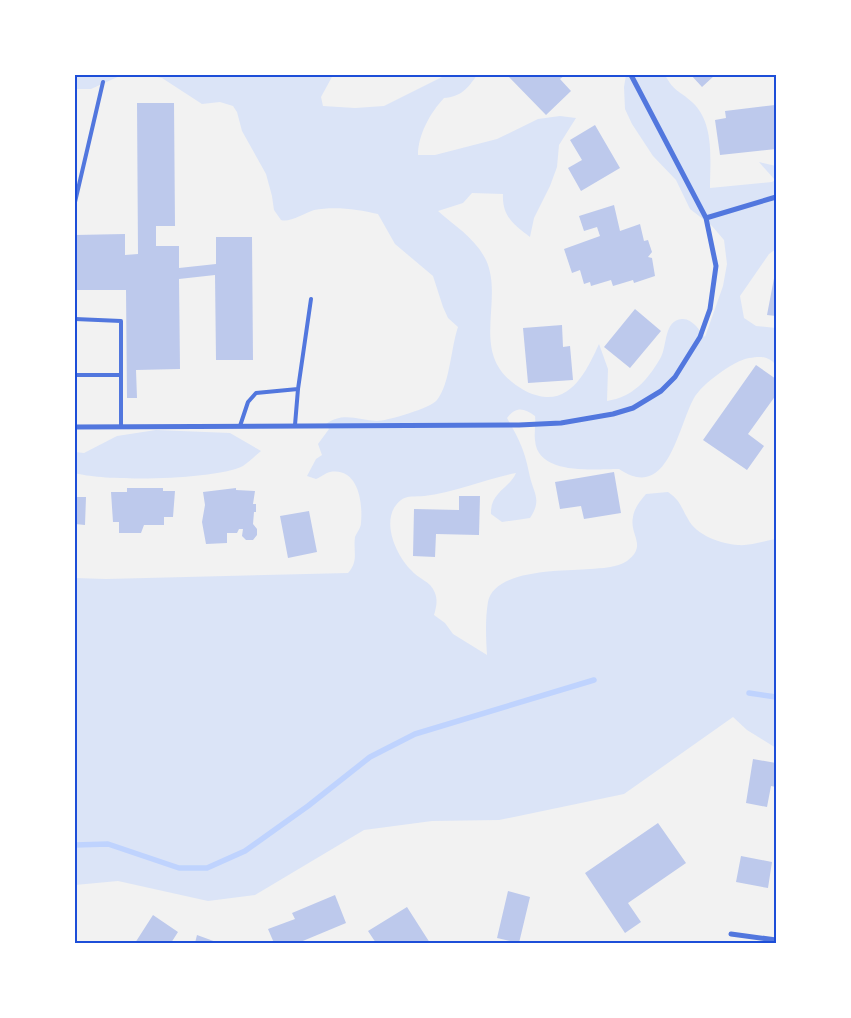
<svg xmlns="http://www.w3.org/2000/svg" width="851" height="1018" font-family="Inter,sans-serif">
	<rect width="100%" height="100%" fill="#f2f2f2"/>
	<path fill="#dbe4f7" d="M75,75H122L91,89H75Z
		M147,75H333L321,97L323,106L355,108L384,106L446,75H477C468,88 461,97 444,98C430,113 418,135 418,155H435L497,139L538,119L560,116L576,118L559,145L557,167L550,186L534,218L530,237C513,224 502,216 503,194L472,193L463,203L438,211C456,227 475,238 486,260C504,299 471,350 512,382C522,390 533,396 546,397C574,399 589,366 599,344L608,369L607,401C633,397 648,380 661,357C667,346 664,320 682,319C692,318 700,331 705,337L723,286L727,264L724,240L712,226L690,209L676,180L653,156L632,124L625,109L624,87L626,75H665C675,93 679,90 692,102C715,123 710,160 710,188L772,182L775,180L759,162L776,166V249L769,254L740,296L744,318L756,326L776,328V365C768,356 761,356 749,358C733,361 702,384 694,398C677,429 668,502 619,469C596,469 537,476 535,440C534,432 536,424 535,416C524,408 516,406 507,418C520,441 525,451 530,477C534,494 542,500 530,518L502,522L491,514C490,492 509,489 516,473C485,479 454,493 424,496C416,497 407,495 401,500C379,517 395,554 411,570C418,579 431,581 435,593C438,601 436,608 434,615L445,623L453,634L487,655C486,638 485,620 488,602C494,569 563,571 590,569C601,568 617,568 627,561C648,545 629,535 633,517C634,508 641,500 646,494L668,492C680,500 681,507 688,519C696,535 721,544 738,545C750,546 764,541 776,539V748L747,730L733,717L624,794L499,820L432,821L364,830L255,895L208,901L118,881L75,885V578L106,579L348,573C359,561 353,551 355,537C357,532 361,528 361,523C363,502 358,467 330,472C325,473 321,477 316,479L307,476L316,459L322,455L318,444L329,429L325,425C341,411 359,420 377,421C387,421 431,408 437,400C450,384 451,347 458,327L448,318L443,307L433,276L395,244L378,214C358,209 334,206 314,210C305,213 289,223 281,220L274,210L272,196L266,174L242,131L237,112L233,106L220,102L202,104L162,78Z
		M156,430L230,433L261,451C255,456 249,462 243,466C216,480 105,482 75,473V452L84,453L117,436Z"/>
	<g fill="none" stroke-linecap="round" stroke-linejoin="round">
		<path stroke="#bfd3fe" stroke-width="5.5" d="M749,693L776,697
			M75,845L108,844L179,868H207L245,851L308,806L370,757L415,734L594,680"/>
	</g>
	<path fill="#bdc9ec" d="M507,75H565L560,79L571,91L546,115Z
		M691,75H715L702,87Z
		M137,103H174L175,226H156V246H179V268L216,264V237H252L253,360H216L215,275L179,279L180,369L136,370L137,398H127L126,290H75V235L125,234V255L138,254Z
		M775,105L776,149L720,155L715,120L726,118L725,111Z
		M595,125L620,168L581,191L568,168L582,160L570,140Z
		M614,205L620,231L640,224L644,241L648,240L652,252L648,257L652,258L655,276L634,283L633,280L613,286L611,280L591,286L590,282L584,284L580,270L572,273L564,249L600,236L597,227L584,231L579,216Z
		M775,273H776V316L767,315Z
		M635,309L661,331L630,368L604,347Z
		M562,325L563,347L570,346L573,380L528,383L523,328Z
		M756,365L776,379V395L748,434L764,446L747,470L703,440Z
		M614,472L621,513L584,519L581,506L560,509L555,482Z
		M127,488H163V491H175L173,517H164V525H144L141,533H119V522H113L111,492H127Z
		M236,488V490L255,491L253,504H256V512H254L253,524L257,529V535L253,540H246L242,536L243,529H239L237,533H227V543L206,544L202,522L205,505L203,492Z
		M459,496H480L479,535L436,534L435,557L413,556L414,509L459,510Z
		M75,497H86L85,525L75,524Z
		M309,511L317,552L288,558L280,516Z
		M753,759L776,763V787L771,786L767,807L746,803Z
		M658,823L686,863L628,903L641,922L625,933L585,873Z
		M741,856L772,862L768,888L736,882Z
		M508,891L530,897L519,943L497,938Z
		M335,895L346,923L298,943H274L268,929L295,919L292,913Z
		M407,907L430,943H376L368,931Z
		M153,915L178,932L171,943H135Z
		M197,935L219,943H195Z"/>
	<g fill="none" stroke-linecap="round" stroke-linejoin="round">
		<path stroke="#5277de" stroke-width="4" d="M75,202L103,82
			M75,319L121,321V427
			M75,375H121
			M295,425L298,389L311,299
			M240,426L248,402L256,393L298,389"/>
		<path stroke="#5277de" stroke-width="5" d="M706,218L776,197
			M75,427L519,425L561,423L613,414L633,408L661,391L675,377L700,337L710,309L716,266L706,218L631,75
			M731,934L776,940"/>
	</g>
	<rect width="851" height="1018" fill="none" stroke="#ffffff" stroke-width="152"/>
	<rect x="76" y="76" width="699" height="866" fill="none" stroke="#1d4ed8" stroke-width="2"/>
</svg>
